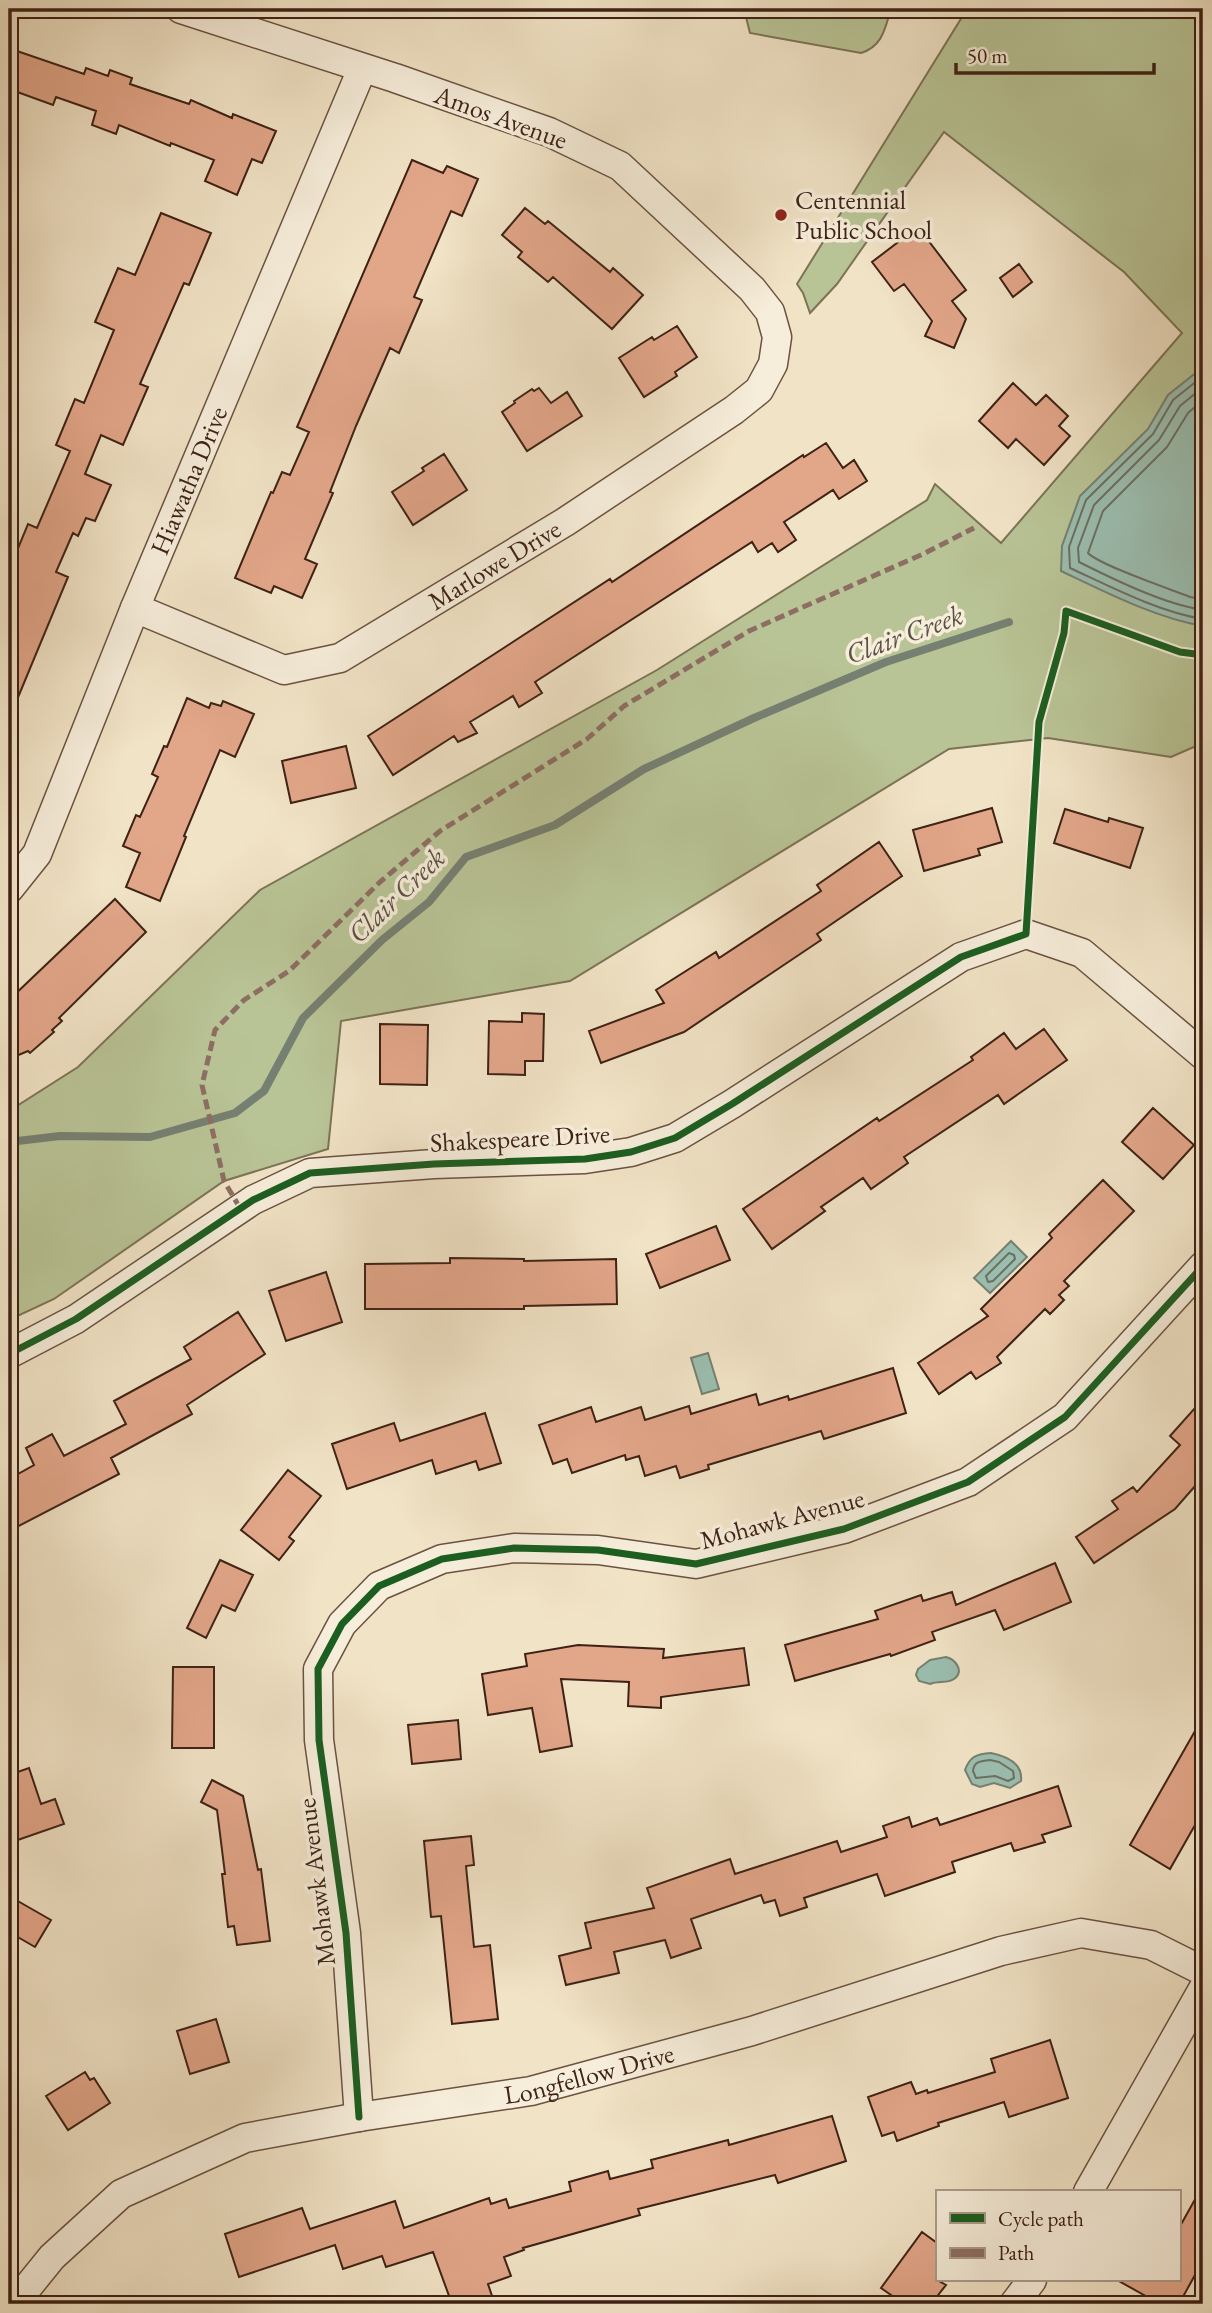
<svg xmlns="http://www.w3.org/2000/svg" width="1212" height="2313" font-family="'EB Garamond',serif">
	<rect width="100%" height="100%" fill="#f1e3c6"/>
	<filter id="stains"><feTurbulence type="fractalNoise" baseFrequency=".00286" numOctaves="4"/><feColorMatrix values="0 0 0 0 .2 0 0 0 0 .09 0 0 0 0 .02 0 0 0 .5 -.17"/></filter>
	<radialGradient id="worn" r=".72"><stop offset=".6" stop-color="#630" stop-opacity="0"/><stop offset="1" stop-color="#630" stop-opacity=".3"/></radialGradient>
	<path fill="#b9c496" stroke="#7c7356" stroke-width="2" d="M744,9H891C885,28 883,46 861,53L750,33Z
		M967,9H1203V743L1171,757L1048,738L949,749L570,981L341,1021L328,1149L224,1181L54,1299L9,1320V1111L78,1067L260,890L657,670L927,500L935,484L1001,543L1182,333L1124,272L944,132L837,284L810,313L803,293L797,284Z"/>
	<path fill="#9bbeb0" stroke="#768072" stroke-width="2" d="M1203,367V626C1156,618 1105,592 1061,571L1062,546L1080,496L1148,429L1168,395Z
		M1011,1241L1027,1257L990,1293L974,1278Z
		M708,1353L719,1389L702,1394L691,1358Z
		M946,1657C955,1659 965,1671 954,1679C947,1684 938,1680 930,1684L919,1681L916,1675L918,1669L930,1660Z
		M991,1753C1006,1756 1023,1763 1021,1781L1010,1788L994,1783L980,1787L972,1784L965,1770C970,1756 977,1754 991,1753Z"/>
	<g fill="none" stroke-linecap="round" stroke-linejoin="round">
		<path stroke="#6c7062" stroke-width="2" d="M1203,376L1173,400L1153,434L1086,500L1069,547L1070,568C1111,587 1159,612 1203,619
			M1203,387L1180,406L1159,440L1094,505L1078,548L1079,562C1115,580 1164,604 1203,610
			M1203,400L1188,413L1167,447L1103,511L1088,553C1099,565 1170,589 1190,597L1203,599
			M1009,1253L1014,1255L1015,1259L993,1281L988,1282L986,1276Z
			M990,1760L999,1762L1013,1771L1014,1778L1008,1781L995,1776L976,1778L973,1771C974,1761 981,1761 990,1760Z"/>
		<path stroke="#768072" stroke-width="8" d="M9,1142L60,1136L150,1137L235,1113L264,1091L303,1018L382,940L429,902L466,857L555,825L644,769L754,718L886,662L1009,622"/>
	</g>
	<path fill="#e2a689" stroke="#3e2215" stroke-width="2" d="M14,50L84,74L86,68L108,76L110,70L132,78L130,84L189,104L191,100L232,118L233,114L276,131L262,163L252,159L237,195L205,181L214,160L171,143L170,146L119,125L116,134L92,125L96,111L56,97L53,105L9,89V64Z
		M412,160L443,173L447,166L478,179L462,216L451,211L414,297L422,300L399,353L390,348L356,426L330,492L333,493L305,559L317,564L302,598L274,586L271,593L235,578L271,492L273,493L282,472L290,475L309,432L297,427Z
		M525,208L545,224L548,221L610,272L613,268L643,295L612,329L553,277L548,282L518,257L522,252L502,235Z
		M161,213L211,233L189,285L184,283L140,384L148,387L123,445L101,435L85,474L111,485L95,521L86,518L78,536L73,533L56,572L68,577L9,719V570L28,524L37,528L70,451L56,445L75,399L84,403L114,330L95,322L118,268L135,275Z
		M918,227L966,290L952,301L966,319L954,348L925,336L932,321L904,284L894,291L872,262Z
		M1019,264L1032,282L1013,297L1000,278Z
		M677,326L697,357L675,372L677,376L644,397L619,358L652,337L654,340Z
		M1013,383L1036,405L1046,395L1068,416L1059,426L1070,436L1044,465L1016,439L1008,448L979,421Z
		M539,388L551,403L567,392L582,416L527,451L502,412L515,403L514,401L532,389L534,391Z
		M826,443L843,468L854,460L867,481L839,499L833,490L784,522L796,540L778,552L772,543L758,552L752,542L535,682L542,693L519,707L513,696L470,722L477,733L458,742L454,736L393,775L368,736L610,579L612,582L803,455L804,457Z
		M444,454L467,490L413,525L392,492L424,471L422,468Z
		M187,698L209,708L211,703L221,706L223,701L254,714L235,757L220,750L184,836L186,837L160,901L126,887L140,853L123,846L136,815L140,817L158,777L152,774L164,746L167,747Z
		M346,746L356,788L291,803L282,761Z
		M992,808L1002,842L978,849L980,855L924,871L913,830Z
		M1065,809L1108,822L1109,818L1143,828L1130,868L1054,843Z
		M879,842L902,876L817,934L821,940L684,1032L601,1063L589,1031L664,1003L656,990L716,952L719,958L821,891L817,885Z
		M115,899L146,932L59,1018L62,1021L52,1030L54,1032L30,1053L28,1051L9,1059V1000Z
		M522,1013L544,1014L543,1061H525V1075L488,1074L489,1021L522,1022Z
		M380,1024L428,1025L427,1085L380,1084Z
		M1044,1029L1067,1060L1004,1104L998,1095L904,1157L908,1163L871,1189L863,1178L821,1207L825,1211L772,1249L743,1209L877,1118L879,1121L973,1060L971,1057L1004,1033L1016,1049Z
		M1153,1108L1194,1145L1163,1179L1122,1142Z
		M1103,1180L1134,1211L1064,1281L1069,1286L1059,1295L1064,1300L1050,1314L1045,1309L997,1357L1001,1363L976,1379L971,1372L939,1394L918,1363L988,1316L981,1309L1052,1238L1049,1234Z
		M716,1226L730,1260L660,1288L646,1254Z
		M450,1258L524,1259V1261L616,1259L617,1304L524,1306V1309H365V1264L450,1263Z
		M326,1272L342,1322L286,1341L269,1291Z
		M238,1312L265,1354L187,1405L192,1414L111,1458L119,1474L9,1531V1479L34,1465L26,1448L52,1434L64,1456L126,1424L114,1401L191,1359L184,1347Z
		M893,1368L906,1413L824,1439L821,1431L708,1465L709,1469L680,1478L676,1466L645,1476L639,1456L626,1460L625,1455L572,1473L567,1459L553,1464L539,1425L591,1407L596,1422L641,1407L645,1420L689,1406L691,1414L756,1394L759,1405L788,1396L789,1400Z
		M1203,1399V1477L1175,1509L1094,1563L1076,1537L1118,1509L1112,1501L1133,1487L1137,1492L1180,1445L1170,1436Z
		M485,1413L501,1463L479,1470L476,1461L436,1474L432,1460L347,1489L332,1444L394,1423L400,1441Z
		M288,1470L321,1496L289,1537L294,1541L279,1560L241,1530Z
		M220,1560L253,1575L235,1611L222,1605L206,1638L187,1628Z
		M1055,1563L1071,1602L1004,1630L995,1610L932,1632L935,1640L891,1656L890,1654L795,1681L785,1645L878,1619L875,1611L921,1595L923,1601L952,1592L956,1605Z
		M578,1645L664,1649L663,1658L744,1648L749,1685L661,1697V1708L628,1706L629,1682L561,1679L572,1746L540,1752L532,1708L488,1715L482,1674L527,1666L525,1654Z
		M173,1667H214V1748H172Z
		M1203,1717V1811L1170,1869L1130,1845Z
		M458,1720L461,1759L412,1764L408,1725Z
		M29,1768L41,1804L55,1799L64,1824L9,1843V1775Z
		M212,1780L243,1796L258,1870L261,1869L270,1941L237,1945L234,1926L228,1927L222,1874H225L217,1810L201,1802Z
		M1058,1786L1071,1826L1042,1835L1045,1842L1014,1851L1011,1843L952,1862L955,1872L885,1896L877,1874L804,1898L807,1907L780,1916L775,1900L764,1903L761,1895L691,1919L701,1948L671,1958L665,1940L614,1952L619,1973L566,1985L559,1956L591,1948L585,1923L654,1908L647,1888L730,1859L735,1874L837,1841L841,1852L887,1837L883,1826L909,1817L912,1827L937,1818L940,1825Z
		M471,1836L474,1865L466,1866L474,1947L490,1945L498,2019L452,2024L441,1916L431,1917L424,1841Z
		M9,1896L51,1920L35,1947L9,1932Z
		M216,2019L229,2062L190,2074L177,2031Z
		M1050,2040L1068,2098L1009,2117L1004,2102L938,2123L939,2126L897,2141L894,2132L882,2136L868,2097L911,2082L916,2094L927,2090L928,2093L995,2072L991,2059Z
		M85,2072L90,2080L94,2078L110,2103L68,2130L46,2096Z
		M832,2116L846,2161L778,2183L775,2175L638,2209L640,2215L523,2248L524,2250L504,2257L511,2276L488,2284L493,2299L479,2304H452L433,2252L386,2267L382,2256L343,2269L335,2245L239,2277L225,2234L302,2208L310,2229L395,2201L404,2228L489,2198L491,2204L506,2199L509,2208L571,2191L569,2182L608,2171L610,2179L653,2168L651,2160L728,2140L729,2145Z
		M1203,2185V2280L1195,2275L1179,2304H1160L1117,2280H1179V2228Z
		M922,2232L937,2243V2280L946,2285L931,2304H904L881,2288Z"/>
	<g fill="none" stroke-linecap="round" stroke-linejoin="round">
		<defs>
			<g id="minor">
				<path id="s1" d="M135,608L284,670L340,658L565,522L734,410L759,390L773,364L777,337L770,312L752,289L620,166L549,132L395,78L181,9"/>
				<path id="s2" d="M9,889L37,854L135,608L362,69"/>
				<path d="M9,1354L76,1319L253,1200L310,1173L434,1164L585,1159L631,1152L675,1138L732,1104L961,957L1026,934L1082,953L1203,1055"/>
				<path d="M359,2117L346,1933L319,1740L318,1669L342,1624L379,1586L442,1559L514,1548L598,1550L696,1564L844,1529L968,1482L1065,1417L1203,1266"/>
				<path d="M1088,2192L1203,1989"/>
				<path id="s3" d="M14,2304L52,2257L121,2194L245,2138L359,2117L531,2091L752,2031L1001,1951L1081,1933L1151,1945L1203,1971"/>
				<path d="M1014,2304L1032,2280"/>
			</g>
		</defs>
		<use href="#minor" stroke="#6b5241" stroke-width="31"/>
		<use href="#minor" stroke="#f6edda" stroke-width="28"/>
		<path stroke="#8d6e63" stroke-width="5" stroke-dasharray="10 5" stroke-linecap="butt" d="M240,1208L224,1181L202,1085L215,1030L244,1000L289,971L380,882L440,831L587,739L624,706L749,631L923,554L974,528"/>
		<defs>
			<path id="cycleway" d="M9,1354L76,1319L253,1200L310,1173L434,1164L585,1159L631,1152L675,1138L732,1104L961,957L1026,934L1039,722L1064,633L1066,611L1180,652L1203,655
				M359,2117L346,1933L319,1740L318,1669L342,1624L379,1586L442,1559L514,1548L598,1550L696,1564L844,1529L968,1482L1065,1417L1203,1266"/>
		</defs>
		<use href="#cycleway" stroke="#f6edda" stroke-width="11"/>
		<use href="#cycleway" stroke="#1b5e20" stroke-width="7"/>
	</g>
	<circle fill="#8f2418" stroke="#f6edda" stroke-width="2.5" cx="781" cy="215" r="7"/>
	<g text-anchor="middle" dominant-baseline="central" stroke-width="7" stroke-linejoin="round" paint-order="stroke">
		<g font-size="26" fill="#3e2215" stroke="#f6edda">
			<text transform="translate(501 117) rotate(20)">Amos Avenue</text>
			<text stroke="none"><textPath href="#s2" startOffset="448">Hiawatha Drive</textPath></text>
			<text stroke="none"><textPath href="#s1" startOffset="399">Marlowe Drive</textPath></text>
			<text transform="translate(520 1138) rotate(-3)">Shakespeare Drive</text>
			<text transform="translate(782 1519) rotate(-15)">Mohawk Avenue</text>
			<text transform="translate(316 1882) rotate(-97)">Mohawk Avenue</text>
			<text stroke="none"><textPath href="#s3" startOffset="640">Longfellow Drive</textPath></text>
		</g>
		<g font-size="26" fill="#3e2215" stroke="#f6edda" text-anchor="start">
			<text x="795" y="200">Centennial<tspan x="795" dy="30">Public School</tspan></text>
		</g>
		<g font-size="28" font-style="italic" fill="#5a5144" stroke="#f6edda">
			<text transform="translate(904 634) rotate(-20)">Clair Creek</text>
			<text transform="translate(396 895) rotate(-44)">Clair Creek</text>
		</g>
	</g>
	<rect width="1212" height="2313" fill="none" stroke="#f1e3c6" stroke-width="35"/>
	<rect x="10" y="10" width="1191" height="2292" fill="none" stroke="#3e2215" stroke-width="3.5"/>
	<rect x="18" y="18" width="1177" height="2278" fill="none" stroke="#3e2215" stroke-width="2"/>
	<rect x="936" y="2190" width="245" height="91" fill="#f6edda" stroke="#ac9c8b" stroke-width="2"/>
	<rect x="950" y="2213" width="35" height="10" fill="#1b5e20" stroke="#ac9c8b" stroke-width="2"/>
	<text x="998" y="2226" font-size="21" fill="#3e2215">Cycle path</text>
	<rect x="950" y="2248" width="35" height="10" fill="#8d6e63" stroke="#ac9c8b" stroke-width="2"/>
	<text x="998" y="2260" font-size="21" fill="#3e2215">Path</text>
	<path d="M956 63v10h198v-10" fill="none" stroke="#3e2215" stroke-width="3.5"/>
	<text x="967" y="63" font-size="21" fill="#3e2215" stroke="#f6edda" stroke-width="5" paint-order="stroke">50 m</text>
	<rect width="100%" height="100%" filter="url(#stains)"/>
	<rect width="100%" height="100%" fill="url(#worn)"/>
</svg>
